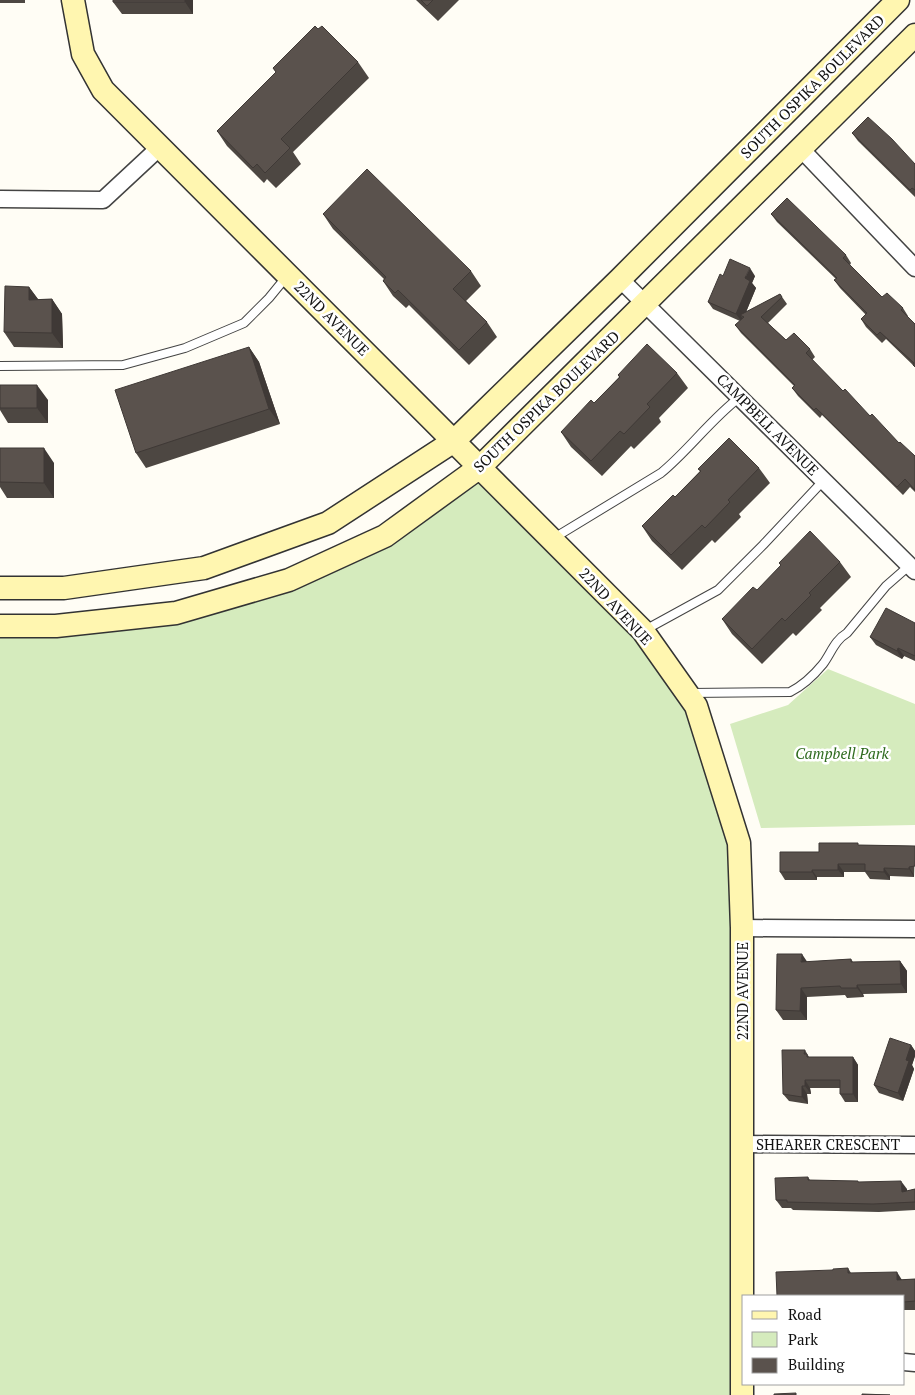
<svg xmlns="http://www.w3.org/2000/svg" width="915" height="1395" font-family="'PT Serif',serif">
	<rect width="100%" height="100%" fill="#fffdf5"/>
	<path fill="#d5ebbd" d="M478,471L669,660L733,814L743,1395H0V624L169,609L287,582Z
		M828,669L915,704V825L761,828L730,724L788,705Z"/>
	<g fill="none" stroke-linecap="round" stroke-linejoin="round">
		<defs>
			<path id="lane" d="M0,366L123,365L185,348L244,323L269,298L287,276
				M554,538L661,473C689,450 711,419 740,397
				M645,630L718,590L763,545L824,480
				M690,693L790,692C802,686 814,675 823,664C831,653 835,640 847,633L886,586L910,565"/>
			<path id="street" d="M801,149L915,268
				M0,199L103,200L160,147
				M620,279L915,571
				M742,928L915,929
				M741,1144L915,1145
				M904,1362L915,1363"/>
			<path id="secondary" d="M73,0L83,54L103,90L643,631L696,706L739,843L742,928V1395
				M0,588H64L204,568L328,523L454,441L620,279L898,0
				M0,626H56L176,613L289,580L385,536L480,467L915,35"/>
		</defs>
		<use href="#lane" stroke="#444" stroke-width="10"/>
		<use href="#street" stroke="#444" stroke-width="19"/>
		<use href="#secondary" stroke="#333" stroke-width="25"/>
		<use href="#lane" stroke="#fff" stroke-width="8"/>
		<use href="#street" stroke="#fff" stroke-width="16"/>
		<use href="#secondary" stroke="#fff6b0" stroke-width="22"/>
	</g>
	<path fill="#4d4742" d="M0,0H25V3H0Z
		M193,0V14H122L113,2Z
		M416,0H459L438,21Z
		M358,62L369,78L293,152L301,164L276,188L267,179L264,183L227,146L217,131L276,72L273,68Z
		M852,133L915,164V197L858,141Z
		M323,214L471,271L481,286L466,301L487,322L497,337L469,365L409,305L406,308L393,296L383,281L384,279L333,229Z
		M771,214L846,255L851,263L850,265L882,297L903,308L908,316V317L915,324V367L886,339L882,343L866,327L861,319L866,315L840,288L834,280L836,279L777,222Z
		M723,276H755L752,283L756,288L746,312L780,294L787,304L768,323L786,340L810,349L815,357L812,360L843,391L899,443L915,456V492L910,487L903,495L822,415L820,418L798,396L792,388L794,386L741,333L735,325L740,321L713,309L708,302Z
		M29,287L38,299H52L62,314L63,348L14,347L4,332Z
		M249,347L259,362L280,424L146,468L136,453Z
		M677,373L688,388L659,418L661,422L634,449L631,446L602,476L571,447L561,432L594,403L619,377L618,375Z
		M0,385L48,400V423H8L0,410Z
		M0,448L54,463V498H7L0,487Z
		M759,468L770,483L739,514L741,517L715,543L712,540L682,570L652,541L642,526L675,497L700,471L698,469Z
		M840,562L851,577L820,608L822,610L796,636L793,633L762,664L732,634L722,619L757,590L781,566L779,563Z
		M915,623V661L904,656L902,659L876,645L870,637Z
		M860,845L915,846L914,877L890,876V880L870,879L865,872H844V877H817V880H785L780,872L819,852Z
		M851,959L853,962L900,961L907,971V993L863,994L864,997L847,998L845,995L807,997V1020H783L776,1010L807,962Z
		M911,1045L915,1051V1056L912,1065L914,1069L903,1101L879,1093L874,1085Z
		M805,1050L809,1057H853L858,1065V1102H845L840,1094V1088H810L811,1094H807L808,1104L789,1101L783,1094Z
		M808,1177L810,1180L859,1182L907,1189V1191L915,1189V1210L879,1212L793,1210L791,1208H782L776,1200Z
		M848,1268L851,1273L902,1280L915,1279V1310H904V1296L833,1270Z"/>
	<path fill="#3f3936" d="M185,0H193V14L185,2Z
		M750,268L755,276L752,283L756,288L744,317L740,315L743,319L742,322L736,314L745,278Z
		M29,287L40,302L29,300Z
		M52,299L62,314L63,348L52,333Z
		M249,347L259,362L280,424L269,409Z
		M37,385L48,400V423L37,408Z
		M44,448L54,463V498L44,483Z
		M898,648L904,656L902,659L897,651Z
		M838,864L844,872V877L838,870Z
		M909,867L914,875V877L909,869Z
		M884,868L890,876V880L884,872Z
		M812,870L817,877V880L812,872Z
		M802,954L808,963L801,962Z
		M900,961L907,971V993L901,984Z
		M857,985L863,994L864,997L857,988Z
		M801,988L807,997V1020L800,1011Z
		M911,1045L915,1051V1056L912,1065L914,1069L903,1101L898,1093L906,1060Z
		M853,1057L858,1065V1102L853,1094Z
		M805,1080L810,1088L811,1094L805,1086Z
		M802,1086L807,1094L808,1104L802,1097Z
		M901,1181L907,1189V1200L902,1192Z
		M897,1272L902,1280H897Z"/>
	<path fill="#5a524d" stroke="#3f3936" d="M113,0H185V2H113Z
		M421,0H433L427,6Z
		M315,26L318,29L322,26L358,62L281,139L290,148L265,173L257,164L253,168L217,131L276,72L273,68Z
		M868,117L892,139L915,164V190L912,188L910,190L852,133Z
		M367,169L471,271L453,289L487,322L459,350L398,290L395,293L383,281L386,277L323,214Z
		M787,198L846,255L843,258L882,297L887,293L903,308L901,310L915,324V367L913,365L914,363L880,332L877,335L861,319L867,313L834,280L837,278L771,214Z
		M730,259L750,268L745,278L750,281L736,314L708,302L720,274L723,276Z
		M5,286L29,287V300L52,299V333L4,332Z
		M780,294L782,297L761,317L786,340L794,333L810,349L806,353L843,391L845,389L870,416L872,414L899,443L900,442L915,456V490L905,479L897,487L816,408L814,410L792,388L795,385L735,325L744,317L740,315Z
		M647,344L677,373L647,404L650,407L624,434L620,431L591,461L561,432L591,400L594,403L620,377L618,375Z
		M249,347L269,409L136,453L115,390Z
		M0,385H37V408H0Z
		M729,438L759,468L728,500L730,502L705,528L702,525L671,555L642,526L673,495L675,497L701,471L698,469Z
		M0,448H44V483L0,482Z
		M810,531L840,562L809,593L811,595L785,621L782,618L752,649L722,619L753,587L757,590L781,565L779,563Z
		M886,608L915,623V656L898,648L897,651L870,637Z
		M819,843H858V845L915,846V866L909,867V869L884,868V872L865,871V864H838V870H812V872H780V852H819Z
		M777,954H802L801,962L851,959V962L900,961L901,984L857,985V988H841L840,986L801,988L800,1011L776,1010Z
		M890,1038L911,1045L906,1060L909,1061L898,1093L874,1085Z
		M782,1050H805L804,1054H807V1057H853V1094H840V1080H805V1086H802V1097L783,1094Z
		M808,1177V1180L858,1181V1182L901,1181L902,1192L915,1189V1202L873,1204L787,1202V1200H776L775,1178Z
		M848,1268V1273L897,1272V1280L915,1279V1301L904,1302V1296H777L776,1272L833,1270V1269Z
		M796,1393V1395H774V1394Z
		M862,1394L890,1395H862Z"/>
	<g text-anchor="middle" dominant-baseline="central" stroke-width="5" stroke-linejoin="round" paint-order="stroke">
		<g font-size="15" fill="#111" stroke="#fff">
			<text transform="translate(812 86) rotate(-45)">SOUTH OSPIKA BOULEVARD</text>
			<text transform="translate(332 318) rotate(45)">22ND AVENUE</text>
			<text transform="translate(546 401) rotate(-44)">SOUTH OSPIKA BOULEVARD</text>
			<text transform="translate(768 424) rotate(45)">CAMPBELL AVENUE</text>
			<text transform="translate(616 606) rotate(47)">22ND AVENUE</text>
			<text transform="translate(742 991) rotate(-90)">22ND AVENUE</text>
			<text x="828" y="1144">SHEARER CRESCENT</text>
		</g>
		<g font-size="15" font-style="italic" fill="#2f6b1f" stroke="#fff">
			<text x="842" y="753">Campbell Park</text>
		</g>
	</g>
	<rect x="742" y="1295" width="162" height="90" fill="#ffffff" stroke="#a0a0a0"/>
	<rect x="752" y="1311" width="25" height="8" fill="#fff6b0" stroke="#a0a0a0"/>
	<text x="788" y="1320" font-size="15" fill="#111111">Road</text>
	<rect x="752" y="1332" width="25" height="15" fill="#d5ebbd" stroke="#a0a0a0"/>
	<text x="788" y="1345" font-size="15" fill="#111111">Park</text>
	<rect x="752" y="1358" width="25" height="15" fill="#5a524d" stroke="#a0a0a0"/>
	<text x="788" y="1370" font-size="15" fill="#111111">Building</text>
</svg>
